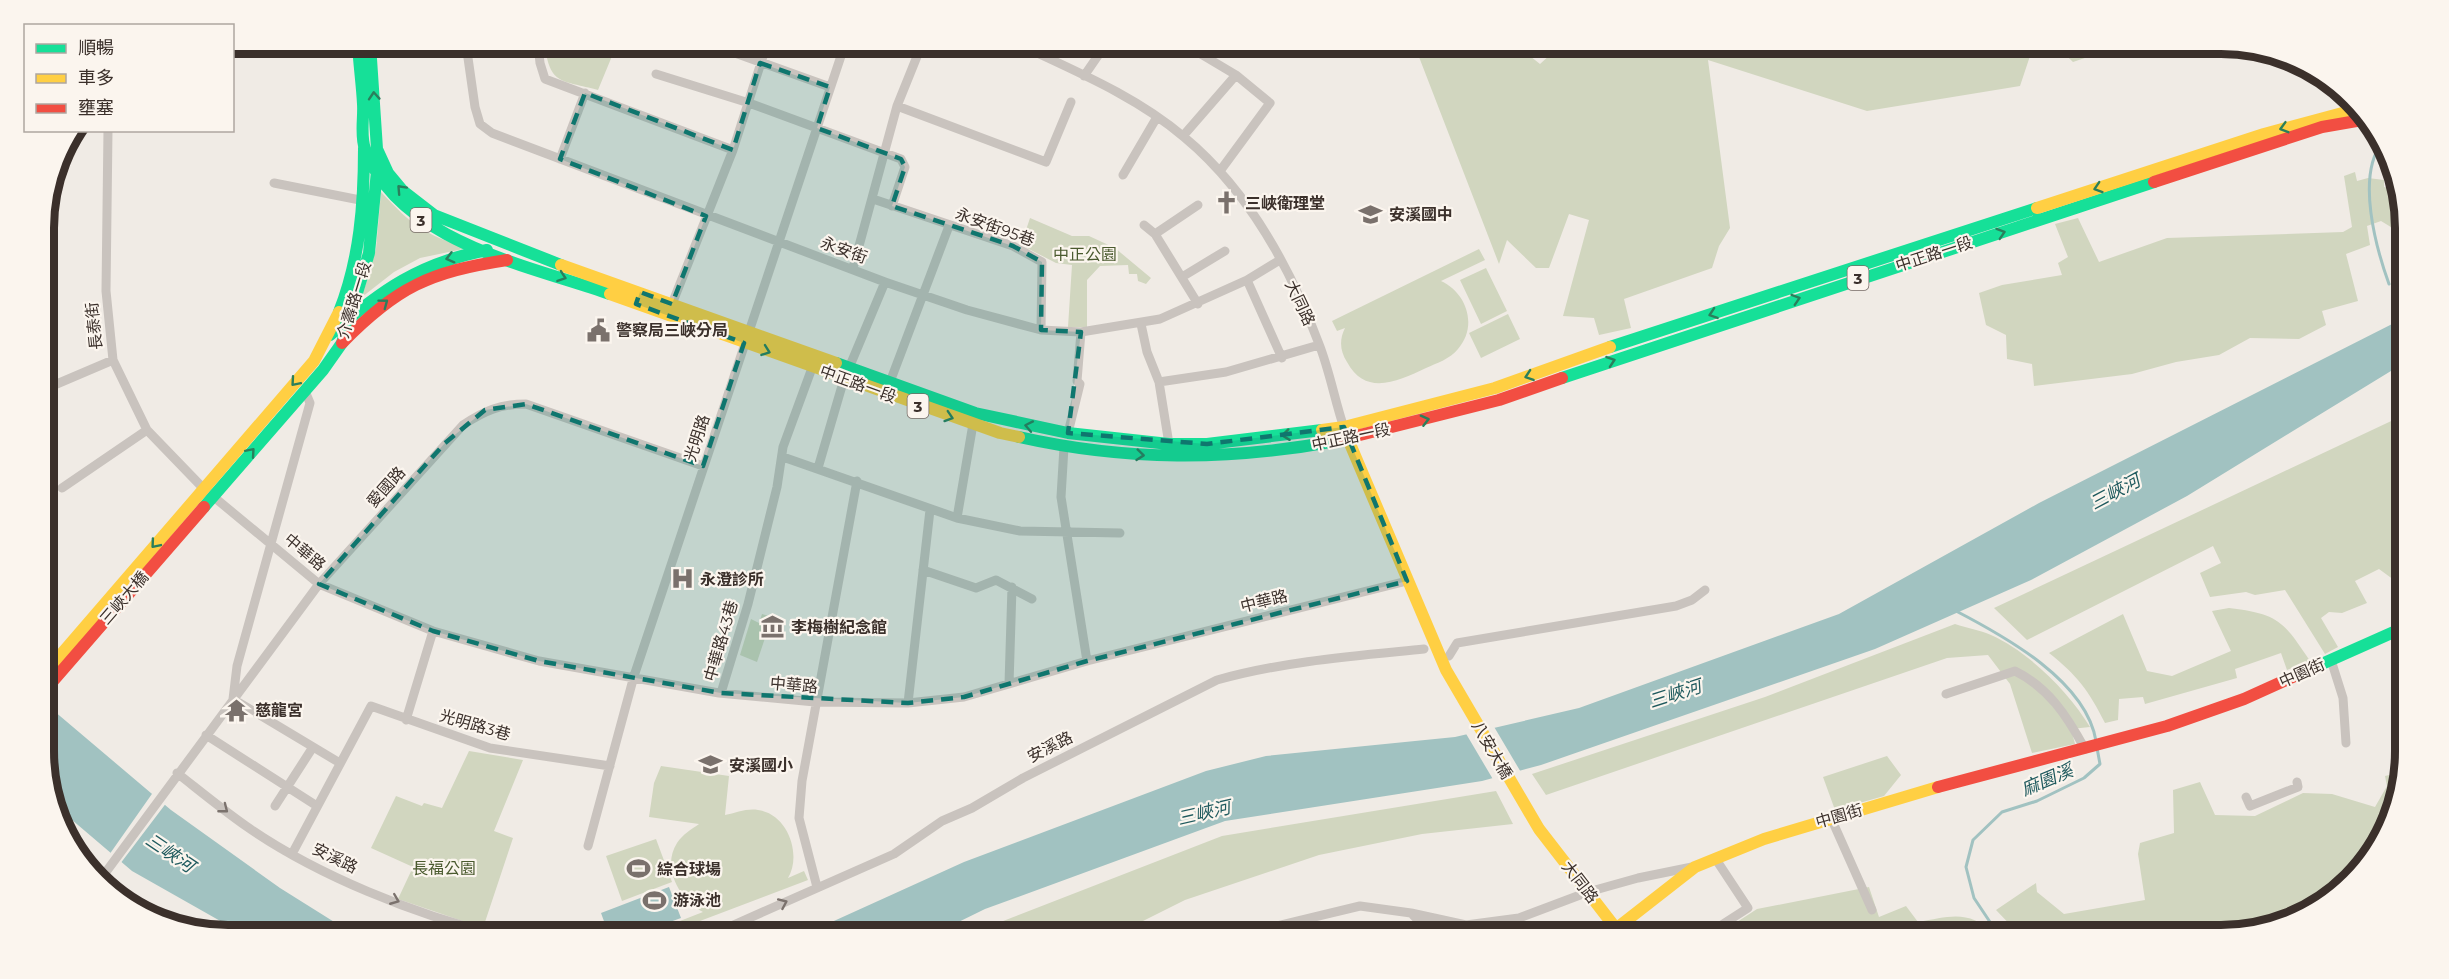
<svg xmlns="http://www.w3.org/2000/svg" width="2449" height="979" font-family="Montserrat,'Noto Sans TC',sans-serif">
	<rect width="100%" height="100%" fill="#f0ebe5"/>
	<path fill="#d1d6bf" d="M545,44H617L598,90C563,80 549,86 545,44Z
		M1414,44H1515L1540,64L1562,44H1576L1597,56H1622L1627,44H2047L2031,53L2020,86L1867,111L1708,60L1730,228L1719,246L1712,268L1624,299L1631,328L1599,335L1594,318L1563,316L1589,220L1569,214L1549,268H1536L1507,240L1499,264Z
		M2054,44H2126L2073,62Z
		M2355,172L2357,181L2368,178L2384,180V187L2400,190L2404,204V235L2381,221L2367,226L2370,245L2346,254L2358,301L2322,311L2326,325L2299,339L2250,338L2219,355L2176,362L2132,374L2034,386L2032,364L2007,359L2006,335L1986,325L1979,293L2002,285L2062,275L2058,263L2068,257L2055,224L2078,218L2099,262L2167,238L2343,232L2352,227L2344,176Z
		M381,192C413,226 423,234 468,248L420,258L394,272L362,297L376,249Z
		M1030,218L1072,236H1089L1115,248L1151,278L1146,284L1138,281L1137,274H1129L1128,265L1100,266L1087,280V327H1068L1072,265L1056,263L1021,245Z
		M1479,249L1485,260L1441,281C1467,293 1478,326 1458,349C1450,359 1437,363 1426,368C1398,381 1366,397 1347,362C1340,351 1339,340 1345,328L1337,331L1332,321Z
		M1486,268L1507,311L1481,324L1460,280Z
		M1508,314L1520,339L1481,358L1469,333Z
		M2404,415L2405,458L2391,464L2405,495V574L2394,580L2379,569L2355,581L2367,603L2342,613L2329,612L2321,618L2338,647L2325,654L2285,590L2255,595L2246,592L2210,597L2200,573L2221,563L2213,546L2027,640L1994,608Z
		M2229,608C2279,614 2283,621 2310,661L2287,670L2281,653L2235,669L2237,678L2145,704L2143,697L2119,699L2118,720L2105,723C2089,691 2077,675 2049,653L2123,614L2147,671L2172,676L2231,651L2212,611Z
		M762,614L772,617L757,662L740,655L751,619L759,623Z
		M1955,624C1967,628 1980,630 1991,635C2029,652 2069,692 2090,727L2071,729L2075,744L2032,753L2010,684L1988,655L1947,658L1546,795L1532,774L1765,697Z
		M469,751L523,760L494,831L513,838L483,928L398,899L413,867L371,848L396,796L422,806L424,803L442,808Z
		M1887,756L1901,775L1884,796L1835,810L1823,777Z
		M661,766L729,776L725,815C736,813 747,808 758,810C788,814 802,855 788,878L804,871L808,880L663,935H644L703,912C680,900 661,868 677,843C683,834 692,829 699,824L649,817L654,783Z
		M2402,772L2396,810L2368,863L2333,898L2280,926L2233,935H2020L1996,910L2036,883L2037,892L2064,914L2145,900L2138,854L2140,843L2174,833L2173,790L2200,782L2215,815L2255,816L2303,793L2332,794L2375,807L2387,786L2385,776Z
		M1496,791L1513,824L1422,834L1319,855L1185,900L1115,935H967L1222,836Z
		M656,839L672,882L622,901L606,856Z
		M1869,887L1879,917L1906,906L1918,922C1951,916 1969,909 1996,935H1777L1778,927L1737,930V935H1717L1757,909Z"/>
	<path fill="#a1c2c1" d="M2404,318V363L2187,496L2031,580L1875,649L1541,765L1482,781L1225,821L985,909L932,935H803L964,862L1206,771L1266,756L1455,737L1579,708L1839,614L2039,503Z
		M47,705L171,810L280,888L355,935H245L132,871L58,808L47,786Z
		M669,887L681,918L634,935H609L601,913Z"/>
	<path fill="#f0ebe5" d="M1493,725L1522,774L1494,781L1465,732Z
		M154,791L167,802L120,864L109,855Z"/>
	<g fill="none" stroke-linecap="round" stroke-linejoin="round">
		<path stroke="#a1c2c1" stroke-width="3" d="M2382,143C2356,176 2376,248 2389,284
			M1956,611C2006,637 2086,681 2096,741
			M2007,935L1992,925L1974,898L1966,867L1973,840L2002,812L2037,801L2084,778L2100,764L2097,748"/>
		<path stroke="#c9c3be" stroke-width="9" d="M466,44L475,107L480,124L492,133L885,282L967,310L1041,330L1081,332L1160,319L1247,280L1280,260
			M538,44L540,63L545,79L733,150
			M710,44L830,87
			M1018,44C1075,71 1136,96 1184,137C1248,190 1290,267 1319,344C1330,372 1335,402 1345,431
			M1184,44L1236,75
			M656,74L749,103L901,159L905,167L892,206
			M1084,76L1106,44
			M897,106L1046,162L1071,102
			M108,130L106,291L113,360L147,430L203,488L319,584L433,631L539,661L719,693L815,702L908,703L964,697L1087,661L1407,581
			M1183,136L1236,75L1270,103L1220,171
			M560,159L585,93
			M1123,175L1157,117
			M274,183L365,201
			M873,199L1013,246L1042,262L1041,330
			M1144,225L1155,234L1198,304
			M1155,234L1198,205
			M853,268L897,106L922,44
			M1182,277L1225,251
			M1247,280L1282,358
			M672,304L733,150L767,44
			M1141,324L1147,352L1159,382L1169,444
			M849,368L885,282
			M890,382L949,226
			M1159,382L1226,372L1319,345
			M45,389L113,360
			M305,391L310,403L237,666L233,699L340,763
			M1068,433L1080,384L1077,381L1081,332
			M1064,447L1061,497L1087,661
			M783,457L957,518L1020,531L1120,533
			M818,468L844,379
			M62,488L147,430
			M957,518L973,424
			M923,570L976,588L996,580L1032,599
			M1449,656L1457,643L1676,606L1692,600L1705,590
			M2331,660L2343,698L2346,743
			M1009,684L1012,587
			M721,693L748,604L777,487L783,447L812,368
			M1946,694L2015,671C2049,688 2067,716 2085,749
			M908,703L930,510
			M406,720L433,631
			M206,735L317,806
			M177,773C200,791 223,810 246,826C316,875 416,915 498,935
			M2246,797L2250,806L2298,787L2297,782
			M275,806L313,747
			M1831,818L1872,910
			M588,846L634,676L845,44
			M292,854L371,706L490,748L610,766
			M100,880L319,584L463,425C484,411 500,404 526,404L703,466
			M817,887L799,818L802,781L857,481
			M1411,913L1466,925L1519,918L1588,892L1638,878L1692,867
			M1473,927L1512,935
			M711,935L894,854L942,821L972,808L1023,778L1217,680C1285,661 1354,656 1424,649
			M1239,935L1360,906L1411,913L1433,935
			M1706,935L1748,908L1715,858"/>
		<path stroke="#16e098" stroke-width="12" d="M358,44C359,64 362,84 363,104C364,118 360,135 365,149C399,242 528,265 610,294
			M370,44L377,149L388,173L403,191L434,215L561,265
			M339,312C360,259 364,204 364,148
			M330,335C381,290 420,263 487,250
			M1610,347L2037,208
			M836,363L975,413L1068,433L1169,444H1207L1322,430
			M1562,378L2154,182
			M1019,437C1126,461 1228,461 1336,441
			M204,507L323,370L342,343L369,253L377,171
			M2306,671L2405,627"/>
		<path stroke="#ffcf43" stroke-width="12" d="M2037,208L2264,134L2361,108
			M561,265L836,363
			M610,294L1000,433L1019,437
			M1322,430L1344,427L1495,388L1610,347
			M1348,439L1446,670L1539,829L1621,935
			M46,672L314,361L339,312
			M1608,935L1695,867L1764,839L1938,787"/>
		<path stroke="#f24e42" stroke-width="12" d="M2154,182L2322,127L2368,119
			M342,343C397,287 429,272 507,260
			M1336,441L1499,400L1562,378
			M46,689L204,507
			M1938,787L2167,726L2244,699L2306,671"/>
	</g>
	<defs><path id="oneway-chevron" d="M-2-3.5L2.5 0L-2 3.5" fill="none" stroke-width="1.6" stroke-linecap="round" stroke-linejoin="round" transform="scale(1.5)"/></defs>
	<g stroke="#2a7f5c">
		<use href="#oneway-chevron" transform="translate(374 96) rotate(-94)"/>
		<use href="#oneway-chevron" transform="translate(2284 128) rotate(164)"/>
		<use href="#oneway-chevron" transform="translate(2098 188) rotate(162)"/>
		<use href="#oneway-chevron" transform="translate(401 189) rotate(-133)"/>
		<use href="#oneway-chevron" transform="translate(2001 233) rotate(-18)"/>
		<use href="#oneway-chevron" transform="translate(450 258) rotate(165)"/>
		<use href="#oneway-chevron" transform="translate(562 277) rotate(19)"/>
		<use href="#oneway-chevron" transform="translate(1796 299) rotate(-18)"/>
		<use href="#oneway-chevron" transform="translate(384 303) rotate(-37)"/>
		<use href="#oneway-chevron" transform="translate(1713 314) rotate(161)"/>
		<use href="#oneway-chevron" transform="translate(766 351) rotate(20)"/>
		<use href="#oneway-chevron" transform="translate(1611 361) rotate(-19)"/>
		<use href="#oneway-chevron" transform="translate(1529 376) rotate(161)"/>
		<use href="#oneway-chevron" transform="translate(295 382) rotate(131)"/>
		<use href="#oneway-chevron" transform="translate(949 417) rotate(18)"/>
		<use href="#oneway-chevron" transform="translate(1425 420) rotate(-14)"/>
		<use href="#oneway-chevron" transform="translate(1029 426) rotate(-169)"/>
		<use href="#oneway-chevron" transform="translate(1286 435) rotate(173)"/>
		<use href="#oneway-chevron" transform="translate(251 452) rotate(-49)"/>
		<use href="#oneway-chevron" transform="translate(1140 455) rotate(6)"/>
		<use href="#oneway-chevron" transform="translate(155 544) rotate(130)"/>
	</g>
	<g stroke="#7b726d">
		<use href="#oneway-chevron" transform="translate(224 809) rotate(38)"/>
		<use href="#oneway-chevron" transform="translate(395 900) rotate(22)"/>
		<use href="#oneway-chevron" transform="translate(783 903) rotate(-24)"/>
	</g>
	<path fill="#0f766e" fill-opacity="0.2" stroke="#0f766e" stroke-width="4.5" stroke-dasharray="12 8" stroke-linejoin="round" d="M760,63L830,87L817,128L901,159L905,167L892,206L1013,246L1042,262L1041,330L1081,332L1068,433L1207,444L1344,427L1407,581L1087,661L964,697L908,703L721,693L539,661L433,631L319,584L445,443L485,410L526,404L703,466L744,343L636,304L640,292L672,304L706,216L560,159L585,93L733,150Z"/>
	<defs>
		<symbol id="church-bare" viewBox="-9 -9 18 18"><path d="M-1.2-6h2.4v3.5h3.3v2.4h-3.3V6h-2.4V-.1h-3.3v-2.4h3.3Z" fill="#7a716c" stroke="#fbf5ee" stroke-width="2.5" paint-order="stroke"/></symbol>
		<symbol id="school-bare" viewBox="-9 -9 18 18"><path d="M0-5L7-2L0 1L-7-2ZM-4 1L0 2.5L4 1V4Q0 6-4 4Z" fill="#7a716c" stroke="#fbf5ee" stroke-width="2.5" paint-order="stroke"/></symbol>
		<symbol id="civic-bare" viewBox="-9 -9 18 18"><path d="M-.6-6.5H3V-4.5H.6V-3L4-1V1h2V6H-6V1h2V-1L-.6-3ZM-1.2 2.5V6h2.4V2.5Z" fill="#7a716c" stroke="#fbf5ee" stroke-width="2.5" paint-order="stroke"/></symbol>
		<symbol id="hospital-bare" viewBox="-9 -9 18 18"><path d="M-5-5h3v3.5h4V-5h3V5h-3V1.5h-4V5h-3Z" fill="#7a716c" stroke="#fbf5ee" stroke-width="2.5" paint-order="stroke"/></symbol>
		<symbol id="museum-bare" viewBox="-9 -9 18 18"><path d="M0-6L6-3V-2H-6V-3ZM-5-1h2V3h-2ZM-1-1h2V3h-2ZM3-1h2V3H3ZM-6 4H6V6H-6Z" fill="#7a716c" stroke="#fbf5ee" stroke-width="2.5" paint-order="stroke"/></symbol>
		<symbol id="temple-bare" viewBox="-9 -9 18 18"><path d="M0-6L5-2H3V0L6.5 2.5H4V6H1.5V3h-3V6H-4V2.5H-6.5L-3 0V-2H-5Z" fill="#7a716c" stroke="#fbf5ee" stroke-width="2.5" paint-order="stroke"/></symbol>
		<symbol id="stadium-bare" viewBox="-9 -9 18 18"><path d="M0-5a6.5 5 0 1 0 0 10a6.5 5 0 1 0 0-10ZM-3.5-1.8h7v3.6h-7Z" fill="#7a716c" stroke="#fbf5ee" stroke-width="2.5" paint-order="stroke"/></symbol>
	</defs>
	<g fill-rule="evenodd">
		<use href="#church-bare" x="1210" y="186" width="33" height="33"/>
		<use href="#school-bare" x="1354" y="198" width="33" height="33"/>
		<use href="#civic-bare" x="582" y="314" width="33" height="33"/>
		<use href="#hospital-bare" x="666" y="562" width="33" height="33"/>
		<use href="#museum-bare" x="756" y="610" width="33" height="33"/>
		<use href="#temple-bare" x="220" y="694" width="33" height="33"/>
		<use href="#school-bare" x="694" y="748" width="33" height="33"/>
		<use href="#stadium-bare" x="622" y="852" width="33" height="33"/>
		<use href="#stadium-bare" x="638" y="884" width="33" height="33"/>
	</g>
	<g text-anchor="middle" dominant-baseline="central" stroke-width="4.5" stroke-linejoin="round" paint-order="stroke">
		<g fill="#fbf5ee" stroke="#756b66" stroke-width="1.5">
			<rect x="410.5" y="208" width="21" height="24" rx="4.5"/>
			<rect x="1847.5" y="266" width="21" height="24" rx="4.5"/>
			<rect x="907.5" y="394" width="21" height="24" rx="4.5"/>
		</g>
		<g font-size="15" font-weight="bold" fill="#3b302b">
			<text x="421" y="220">3</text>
			<text x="1858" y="278">3</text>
			<text x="918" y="406">3</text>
		</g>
		<g font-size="16" font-weight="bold" fill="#3b302b" stroke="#fbf5ee" text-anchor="start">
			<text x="1245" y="203">三峽衛理堂</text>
			<text x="1389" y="214">安溪國中</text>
			<text x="616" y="330">警察局三峽分局</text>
			<text x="700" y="579">永澄診所</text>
			<text x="791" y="627">李梅樹紀念館</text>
			<text x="255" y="710">慈龍宮</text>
			<text x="729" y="765">安溪國小</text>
			<text x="657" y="869">綜合球場</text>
			<text x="673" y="900">游泳池</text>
		</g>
		<g font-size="16" fill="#3b302b" stroke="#fbf5ee">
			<text transform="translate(995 227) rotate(20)">永安街95巷</text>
			<text transform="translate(844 250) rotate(20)">永安街</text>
			<text transform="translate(1934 254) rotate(-18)">中正路一段</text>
			<text transform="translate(354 300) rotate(-73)">介壽路一段</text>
			<text transform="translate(1300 303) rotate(65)">大同路</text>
			<text transform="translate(94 326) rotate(-96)">長泰街</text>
			<text transform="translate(858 384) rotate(20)">中正路一段</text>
			<text transform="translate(1351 437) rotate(-12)">中正路一段</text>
			<text transform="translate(697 438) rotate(-72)">光明路</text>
			<text transform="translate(386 487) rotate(-48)">愛國路</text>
			<text transform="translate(305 552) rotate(40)">中華路</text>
			<text transform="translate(124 598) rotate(-49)">三峽大橋</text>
			<text transform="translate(1264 601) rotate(-14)">中華路</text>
			<text transform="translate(721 641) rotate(-74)">中華路43巷</text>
			<text transform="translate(2302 673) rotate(-24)">中園街</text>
			<text transform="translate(794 685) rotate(5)">中華路</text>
			<text transform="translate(475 725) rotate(16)">光明路3巷</text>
			<text transform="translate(1050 747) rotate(-27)">安溪路</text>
			<text transform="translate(1492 750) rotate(60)">八安大橋</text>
			<text transform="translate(1839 816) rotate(-16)">中園街</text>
			<text transform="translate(335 858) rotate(26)">安溪路</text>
			<text transform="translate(1580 882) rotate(52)">大同路</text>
		</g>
		<g font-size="16" fill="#4a5a2e" stroke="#fbf5ee">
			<text x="1085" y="254">中正公園</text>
			<text x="444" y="868">長福公園</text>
		</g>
		<g font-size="18" font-style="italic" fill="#1f5a5e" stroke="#fbf5ee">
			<text transform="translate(2115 492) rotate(-28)">三峽河</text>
			<text transform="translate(1675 694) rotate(-18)">三峽河</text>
			<text transform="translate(2047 780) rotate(-23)">麻園溪</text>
			<text transform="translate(1204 813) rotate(-13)">三峽河</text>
			<text transform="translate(170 853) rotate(34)">三峽河</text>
		</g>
	</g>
	<path d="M0 0H2449V979H0ZM228 54H2221A174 174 0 0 1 2395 228V751A174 174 0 0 1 2221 925H228A174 174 0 0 1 54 751V228A174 174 0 0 1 228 54Z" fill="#fbf5ee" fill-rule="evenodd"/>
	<path fill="none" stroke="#3b302b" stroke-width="8" d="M228 54H2221A174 174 0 0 1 2395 228V751A174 174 0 0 1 2221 925H228A174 174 0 0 1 54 751V228A174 174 0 0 1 228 54Z"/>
	<rect x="24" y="24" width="210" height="108" fill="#fbf5ee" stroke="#aea6a0" stroke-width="1.5"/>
	<rect x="36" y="44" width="30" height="9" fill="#16e098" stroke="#aea6a0" stroke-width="1.5"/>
	<text x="78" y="54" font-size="18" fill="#3b302b">順暢</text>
	<rect x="36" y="74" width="30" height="9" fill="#ffcf43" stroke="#aea6a0" stroke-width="1.5"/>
	<text x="78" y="84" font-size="18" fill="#3b302b">車多</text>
	<rect x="36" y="104" width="30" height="9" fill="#f24e42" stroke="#aea6a0" stroke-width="1.5"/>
	<text x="78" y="114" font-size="18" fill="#3b302b">壅塞</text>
</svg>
